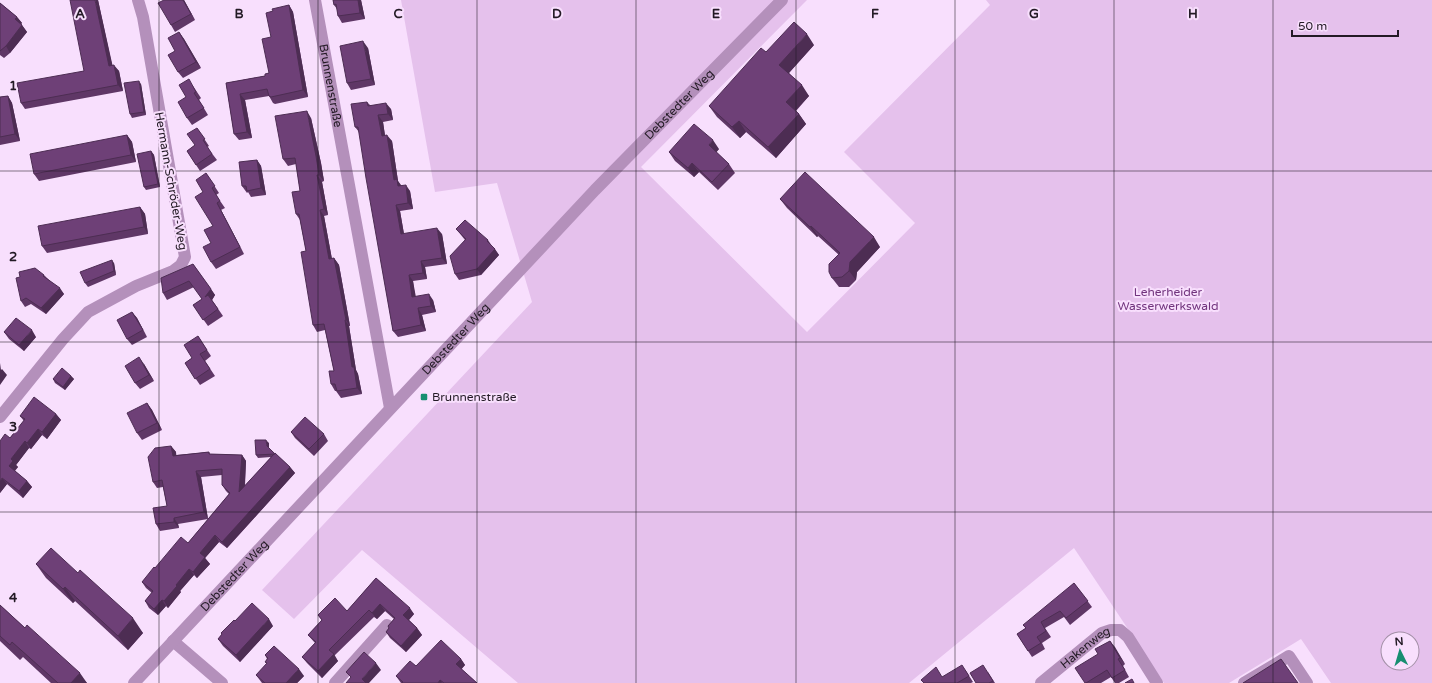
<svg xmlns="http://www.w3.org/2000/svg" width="1432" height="683" font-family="'Varela Round',sans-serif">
	<rect width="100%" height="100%" fill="#f8dffd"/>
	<path fill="#e5c1ec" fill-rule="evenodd" d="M401,0H807L641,167L807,332L915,223L844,152L990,5L986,0H1432V683H1331L1301,639L1229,683H1164L1074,548L909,683H518L362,550L294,619L262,590L532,302L497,183L435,192ZM1388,639H1412V663H1388Z"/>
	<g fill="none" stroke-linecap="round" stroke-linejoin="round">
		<g stroke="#b490bb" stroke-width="12">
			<path id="s1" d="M315,0L390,408"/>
			<path d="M0,417L63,339L88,312L136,286L173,271L181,265L185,257L143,17L138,0"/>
			<path d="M173,641L222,683"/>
			<path id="s2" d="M134,683L595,190L782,0"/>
			<path d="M335,683L387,625"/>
			<path id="s3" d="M1041,683L1102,633L1111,630H1120L1128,637L1157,683"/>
			<path d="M1244,683L1289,656L1307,683"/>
		</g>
	</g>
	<path fill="#5f3766" d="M98,0L112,65L119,71L123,91L25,109L21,103L84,71Z
		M164,0H184L195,20L175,32L171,25Z
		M333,0H361L365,19L342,23L338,16L337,9L334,5Z
		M0,3L17,17L22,23L21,24L27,32L10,53L4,58L0,55Z
		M289,5L293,12L308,97L275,104L273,103L269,96L245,100L252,138L239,140L234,134L226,83L265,76L269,73L273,11Z
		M179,32L184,39L201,68L183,78L178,72L175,51Z
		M814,45L789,73L809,96L796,111L799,114L806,124L776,158L746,132L740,138L717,117L709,106L766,52Z
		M368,48L375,85L351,90L347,83Z
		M141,84L146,115L132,118L130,114Z
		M193,86L201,98L199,100L208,115L192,125L187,118L186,97Z
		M8,96L12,103L20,141L0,145V97Z
		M367,102L370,105L391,109L393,120L383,122L385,136L392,141L398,181L401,186L410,191L413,209L400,211L404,234H442L447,264L425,267L427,279L413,281L415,297L433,300L436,312L422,315L426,331L398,337L393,331L359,132L355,127Z
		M311,118L321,163L324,181L322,182L328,215L324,216L332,259L334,258L339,265L350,326H349L356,370L358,374L362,394L341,398L336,391H335L331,384L334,371L325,330L317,332L313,325L306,251L300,220L296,214L300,191L296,164L288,166L283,159Z
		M197,128L209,146L207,147L217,160L200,171L187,151L195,145Z
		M127,135L132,142L136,162L39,181L34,174Z
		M719,149L716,152L729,164L735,173L718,190L699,172L694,177L675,161L669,152Z
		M151,151L154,155L160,187L146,190L144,187Z
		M257,160L261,166L266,195L251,197L248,192L247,193L242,186Z
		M206,173L219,193L216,195L225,208L221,210L244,254L216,269L211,262V243L213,226L203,192Z
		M780,199L880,247L857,272L856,280L849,287H839L832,278L839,255L818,236L817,237L787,208Z
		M140,207L145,214L148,234L47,253L42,246Z
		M456,229L488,240L492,246L499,255L481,275L459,280L455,274L465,240L461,235Z
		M114,263L116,275L88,287L85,283Z
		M193,264L215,295L212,300L223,316L208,326L193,305L202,299L194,287L167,300L163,293Z
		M44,275L48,279L64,294L46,314L31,304L25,307L21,301Z
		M132,312L137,318L147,337L132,345L127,339Z
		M4,332L36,337L24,351L9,339Z
		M198,336L211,356L205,361L215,376L200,385L185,363L192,358Z
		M144,364L154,381L140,389L135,383Z
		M71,376L74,379L65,390L55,383L53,379Z
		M147,403L152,410L162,430L142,440L137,433Z
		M56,414L61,420L47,439L42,435L31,449L29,448L16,465L18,467L15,471L27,481L32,487L23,498L7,484L0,493L10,438L24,421L20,416Z
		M291,432L324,434L328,441L314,456L295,438Z
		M269,443V448L290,467L295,473L227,548L219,542L205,558L210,564L197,578L194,575L180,591L181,592L168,608L166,606L158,615L149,608L145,601L152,593L146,588L142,582L155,568L188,543L229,494L226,491L222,485V475L201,477L208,519L178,524L179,528L160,531L156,524L167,506L163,487L157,488L153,482L171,446L176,452V455L209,452L210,454L242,455L246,461L245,486L271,457L258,458L256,455Z
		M36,564L78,573L143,633L128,650L75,601L73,603L46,578Z
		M376,578L414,614L409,620L417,628L422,635L406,652L390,638L386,632L389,628L388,626L394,619L385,611L377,619L374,617L334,656L338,661L322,678L307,663L302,657L315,643L308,635L322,620L318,615L347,611Z
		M1074,583L1092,607L1070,625L1064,617L1045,628L1051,637L1042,643L1045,649L1032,657L1017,634L1026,628Z
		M0,605L25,628L87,683H51L23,657L20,660L0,641Z
		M235,621L273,626L240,662L223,646L218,639Z
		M1110,641L1125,664L1123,666L1129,677L1119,683H1115L1111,677L1101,683H1085L1098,654Z
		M265,655L304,676L297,683H262L256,675L267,664L265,662L267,659Z
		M461,659L465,665L461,669L477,683H401L396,676L416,666Z
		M966,671L973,682L971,683H924L942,677Z
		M988,672L995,683H976Z"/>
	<path fill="#4d2d53" d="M95,0H98L114,72L109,66Z
		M183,0H184L195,20L191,14Z
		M358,0H361L365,19L360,13Z
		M289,5L293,12L308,97L303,90Z
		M17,17L22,23L19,26L15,19Z
		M22,25L27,32L10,53L6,46Z
		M179,32L184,39L201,68L196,62Z
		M807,34L814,45L787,75L779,65Z
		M363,41L368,48L375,85L371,79Z
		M114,65L119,71L123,91L118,85Z
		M139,81L141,84L146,115L144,112Z
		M802,85L809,96L793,113L786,102Z
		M240,94L245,100L252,138L247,132Z
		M8,96L12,103L20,141L15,134Z
		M386,103L391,109L393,120L388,114Z
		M307,111L311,118L321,163L324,181L319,175Z
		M799,114L806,124L776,158L768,147Z
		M378,115L383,122L386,142L382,136Z
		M739,121L746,132L740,138L732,127Z
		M127,135L132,142L136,162L131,155Z
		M387,135L392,141L398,181L401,185L402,193L398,186L394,180Z
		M713,140L719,149L715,154L709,145Z
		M151,151L154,155L160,187L158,184Z
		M257,160L261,166L266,195L261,188Z
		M692,163L699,172L694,177L688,168Z
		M317,175L322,182L328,215L324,209Z
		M406,185L410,191L413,209L408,203Z
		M217,203L221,210L244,254L240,247Z
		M396,205L400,211L405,240L401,234Z
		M140,207L145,214L148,234L144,227Z
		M320,210L324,216L333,265L329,259Z
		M811,226L818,236L817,237L810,227Z
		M437,228L442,234L447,264L442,258Z
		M874,237L880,247L857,272L856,280L849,271L850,262Z
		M495,249L499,255L481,275L477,269Z
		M334,258L339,265L350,326L346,320Z
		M112,260L114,263L116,275L114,271Z
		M421,261L425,267L427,279L423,273Z
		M409,275L413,281L417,303L412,297Z
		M60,288L64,294L46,314L41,308Z
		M211,289L215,295L212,300L223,316L212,300L205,297Z
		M429,294L433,300L436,312L431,306Z
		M418,308L422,315L426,331L421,325Z
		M132,312L137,318L147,337L143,330Z
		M345,320L349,326L356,370L358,374L362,394L357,388L352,367Z
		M32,330L36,337L24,351L19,345Z
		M139,357L144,364L154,381L149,375Z
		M0,363L1,370L2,369L7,375L0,385Z
		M71,376L74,379L65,390L63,387Z
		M147,403L152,410L162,430L157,423Z
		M56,414L61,420L47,439L42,432Z
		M38,429L42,435L31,449L27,443Z
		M266,440L269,443V450L267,446Z
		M25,441L29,448L16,465L18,467L13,472L9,466L11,459Z
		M171,446L176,452L177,462L173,456Z
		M242,455L246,461L244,498L239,492Z
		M290,467L295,473L227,548L222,542Z
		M196,471L201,477L208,519L204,512Z
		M2,478L7,484L0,493V481Z
		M27,481L32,487L23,498L19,491Z
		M174,518L178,524L179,528L174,522Z
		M215,535L219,542L205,558L210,564L197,578L193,572L200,553Z
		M189,569L194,575L180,591L181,592L168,608L164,601L176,585Z
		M65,587L75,601L73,603L63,589Z
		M162,600L166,606L158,615L154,609Z
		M380,604L385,611L377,619L372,613Z
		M410,608L414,614L407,622L403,615Z
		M133,618L143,633L128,650L118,636Z
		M269,619L273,626L240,662L236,655Z
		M417,628L422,635L406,652L401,646Z
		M1110,641L1115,647L1125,664L1120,658Z
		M334,654L338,661L322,678L318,671Z
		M461,659L465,665L460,671L456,664Z
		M376,663L381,670L369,683H365L362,679Z
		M299,669L304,676L297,683H286Z
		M80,673L87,683H71Z
		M440,680L442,683H438Z"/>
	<path fill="#6e4077" stroke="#4d2d53" d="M70,0H95L109,66L114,65L118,85L21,103L17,83L84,71Z
		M164,0H183L191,14L171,25L158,3Z
		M333,0H358L360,13L338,16L336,4L334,5Z
		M0,3L17,17L15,19L22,25L6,46L0,51Z
		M289,5L303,90L271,97L269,96L267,89L240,94L247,132L234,134L226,83L265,76V74L269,73L262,39L271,37L266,13L273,11L272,9Z
		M794,22L807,34L779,65L802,85L786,102L799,114L768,147L739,121L732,127L709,106L761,48L766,52Z
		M179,32L196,62L178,72L168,55L175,51L168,38Z
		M363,41L371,79L347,83L340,46Z
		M189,79L196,92L194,93L204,108L187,118L178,102L186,97L179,85Z
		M139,81L144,112L130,114L124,83Z
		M8,96L15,134L0,137V97Z
		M367,102L368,106L386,103L388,114L378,115L382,136L387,135L394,180L397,179L398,186L406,185L408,203L396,205L401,234L437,228L442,258L421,261L423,273L409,275L412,297L429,294L431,306L418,308L421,325L393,331L366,178L358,127H355L351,104Z
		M307,111L316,156L319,175H317L324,209L320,210L329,259L334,258L346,320H345L352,367H354L357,388L337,391L335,384H331L329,371H334L324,324L313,325L301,252L306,251L299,214H296L292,192L300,191L295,158L283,159L275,116Z
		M694,124L713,140L709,145L729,164L712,182L692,163L688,168L669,152Z
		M197,128L205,139L203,140L212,154L196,165L187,151L195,145L187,134Z
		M127,135L131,155L34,174L30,154Z
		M151,151L158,184L144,187L137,154Z
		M257,160L261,188L247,191L246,186H242L239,162Z
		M805,172L874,237L850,262L849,271L842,277L832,278L829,272V264L840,253L811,226L810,227L780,199Z
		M206,173L215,186L212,188L220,201L217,203L240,247L211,262L203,247L211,243L204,230L213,226L195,197L203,192L196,180Z
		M140,207L144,227L42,246L38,226Z
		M465,220L488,240L487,241L495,249L477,269L455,274L450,256L466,239L456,229Z
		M112,260L114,271L85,283L80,272Z
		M193,264L211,289L205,297L208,295L218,309L203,320L193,305L202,299L189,281L163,293L161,278Z
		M35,268L44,275L43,276L60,288L41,308L26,298L21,301L16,278L20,277L19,272Z
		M132,312L143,330L127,339L117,320Z
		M16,318L32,330L19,345L4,332Z
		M198,336L207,350L200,354L210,369L195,379L185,363L192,358L184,345Z
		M139,357L149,375L135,383L125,366Z
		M62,368L71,376L63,387L53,379Z
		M34,397L56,414L42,432L38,429L27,443L25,441L11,459L13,461L9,466L27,481L19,491L2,478L0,481V441L5,434L10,438L25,419L20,416Z
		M147,403L157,423L137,433L127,413Z
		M305,417L324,434L309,449L291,432Z
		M255,440H266L267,446L275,454L256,455Z
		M171,446L173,456L209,452V454L242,455L239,492L275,453L290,467L222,542L215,535L200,553L205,557L193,572L189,569L176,585L177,586L164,601L162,600L154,609L145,601L153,591L142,582L154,567L155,568L181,537L188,543L230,493L222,485V469L196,471L204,512L174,518V522L156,524L153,508L167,506L162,480L153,482L148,457L155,448Z
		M51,548L78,573L80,570L133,618L118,636L65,587L63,589L36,564Z
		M376,578L410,608L403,615L417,628L401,646L386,632L389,628L388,626L395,618L380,604L372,613L369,610L329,650L334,654L318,671L302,657L316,642L308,635L322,620L318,615L335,598L347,611Z
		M1074,583L1088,601L1066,618L1060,611L1041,622L1046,631L1037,637L1041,643L1028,651L1017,634L1026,628L1023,625Z
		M252,603L269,619L236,655L218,639L222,634L221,633L234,620L235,621Z
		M0,605L25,628L27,625L80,673L71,683H58L12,642L10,645L0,636Z
		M441,640L461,659L456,664L477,683H444L440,680L438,683H402L403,682L396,676L410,661L416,666Z
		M1110,641L1120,658L1118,659L1125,670L1112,678L1107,670L1086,683H1085L1075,668L1098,654L1095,649Z
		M274,646L299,669L286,683H265L256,675L267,663L265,662L268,658L265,655Z
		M364,652L376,663L362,679L366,683H346L351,677L346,672Z
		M1281,659L1298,683H1243Z
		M962,665L969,676L957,683H924L921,680L936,667L942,677Z
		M983,665L993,681L989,683H976L970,673Z
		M1132,679L1134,683H1125Z"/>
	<path fill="none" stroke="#231a25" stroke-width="1" stroke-opacity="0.55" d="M159,0V683M318,0V683M477,0V683M636,0V683M796,0V683M955,0V683M1114,0V683M1273,0V683M0,171H1432M0,342H1432M0,512H1432"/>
	<rect fill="#178e71" stroke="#f8dffd" stroke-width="1.5" x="420" y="393" width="8" height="8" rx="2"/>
	<g text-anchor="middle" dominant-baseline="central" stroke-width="4" stroke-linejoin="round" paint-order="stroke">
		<g font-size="12" fill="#231a25" stroke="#f8dffd">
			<text stroke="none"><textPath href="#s1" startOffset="87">Brunnenstraße</textPath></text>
			<text stroke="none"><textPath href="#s2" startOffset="795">Debstedter Weg</textPath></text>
			<text transform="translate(171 181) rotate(80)">Hermann-Schröder-Weg</text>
			<text stroke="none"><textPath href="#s2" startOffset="471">Debstedter Weg</textPath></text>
			<text stroke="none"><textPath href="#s2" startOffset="147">Debstedter Weg</textPath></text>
			<text stroke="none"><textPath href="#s3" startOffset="57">Hakenweg</textPath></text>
		</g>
		<g font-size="12" fill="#72357e" stroke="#f8dffd">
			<text x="1168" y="292">Leherheider<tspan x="1168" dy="14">Wasserwerkswald</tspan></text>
		</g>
		<g font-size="12" fill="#231a25" stroke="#f8dffd" text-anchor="start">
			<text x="432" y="397">Brunnenstraße</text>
		</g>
	</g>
	<g font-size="13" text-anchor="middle" font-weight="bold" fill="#231a25" stroke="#f8dffd" stroke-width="4" stroke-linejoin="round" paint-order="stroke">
		<text x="80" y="18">A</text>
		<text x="239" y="18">B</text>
		<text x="398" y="18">C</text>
		<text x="557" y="18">D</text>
		<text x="716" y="18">E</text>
		<text x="875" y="18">F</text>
		<text x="1034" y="18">G</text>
		<text x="1193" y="18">H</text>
		<text x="13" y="90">1</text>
		<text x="13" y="261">2</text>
		<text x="13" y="431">3</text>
		<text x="13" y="602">4</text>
	</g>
	<g transform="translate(1400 651) rotate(355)"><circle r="19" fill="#f8dffd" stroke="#a390a7"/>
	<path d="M0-3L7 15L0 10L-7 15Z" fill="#178e71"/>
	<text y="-6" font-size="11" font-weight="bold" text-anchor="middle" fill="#231a25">N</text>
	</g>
	<path d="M1292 30v6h106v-6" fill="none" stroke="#231a25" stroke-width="2"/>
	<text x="1298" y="30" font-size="12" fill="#231a25" stroke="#f8dffd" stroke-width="3" paint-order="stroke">50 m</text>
</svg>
